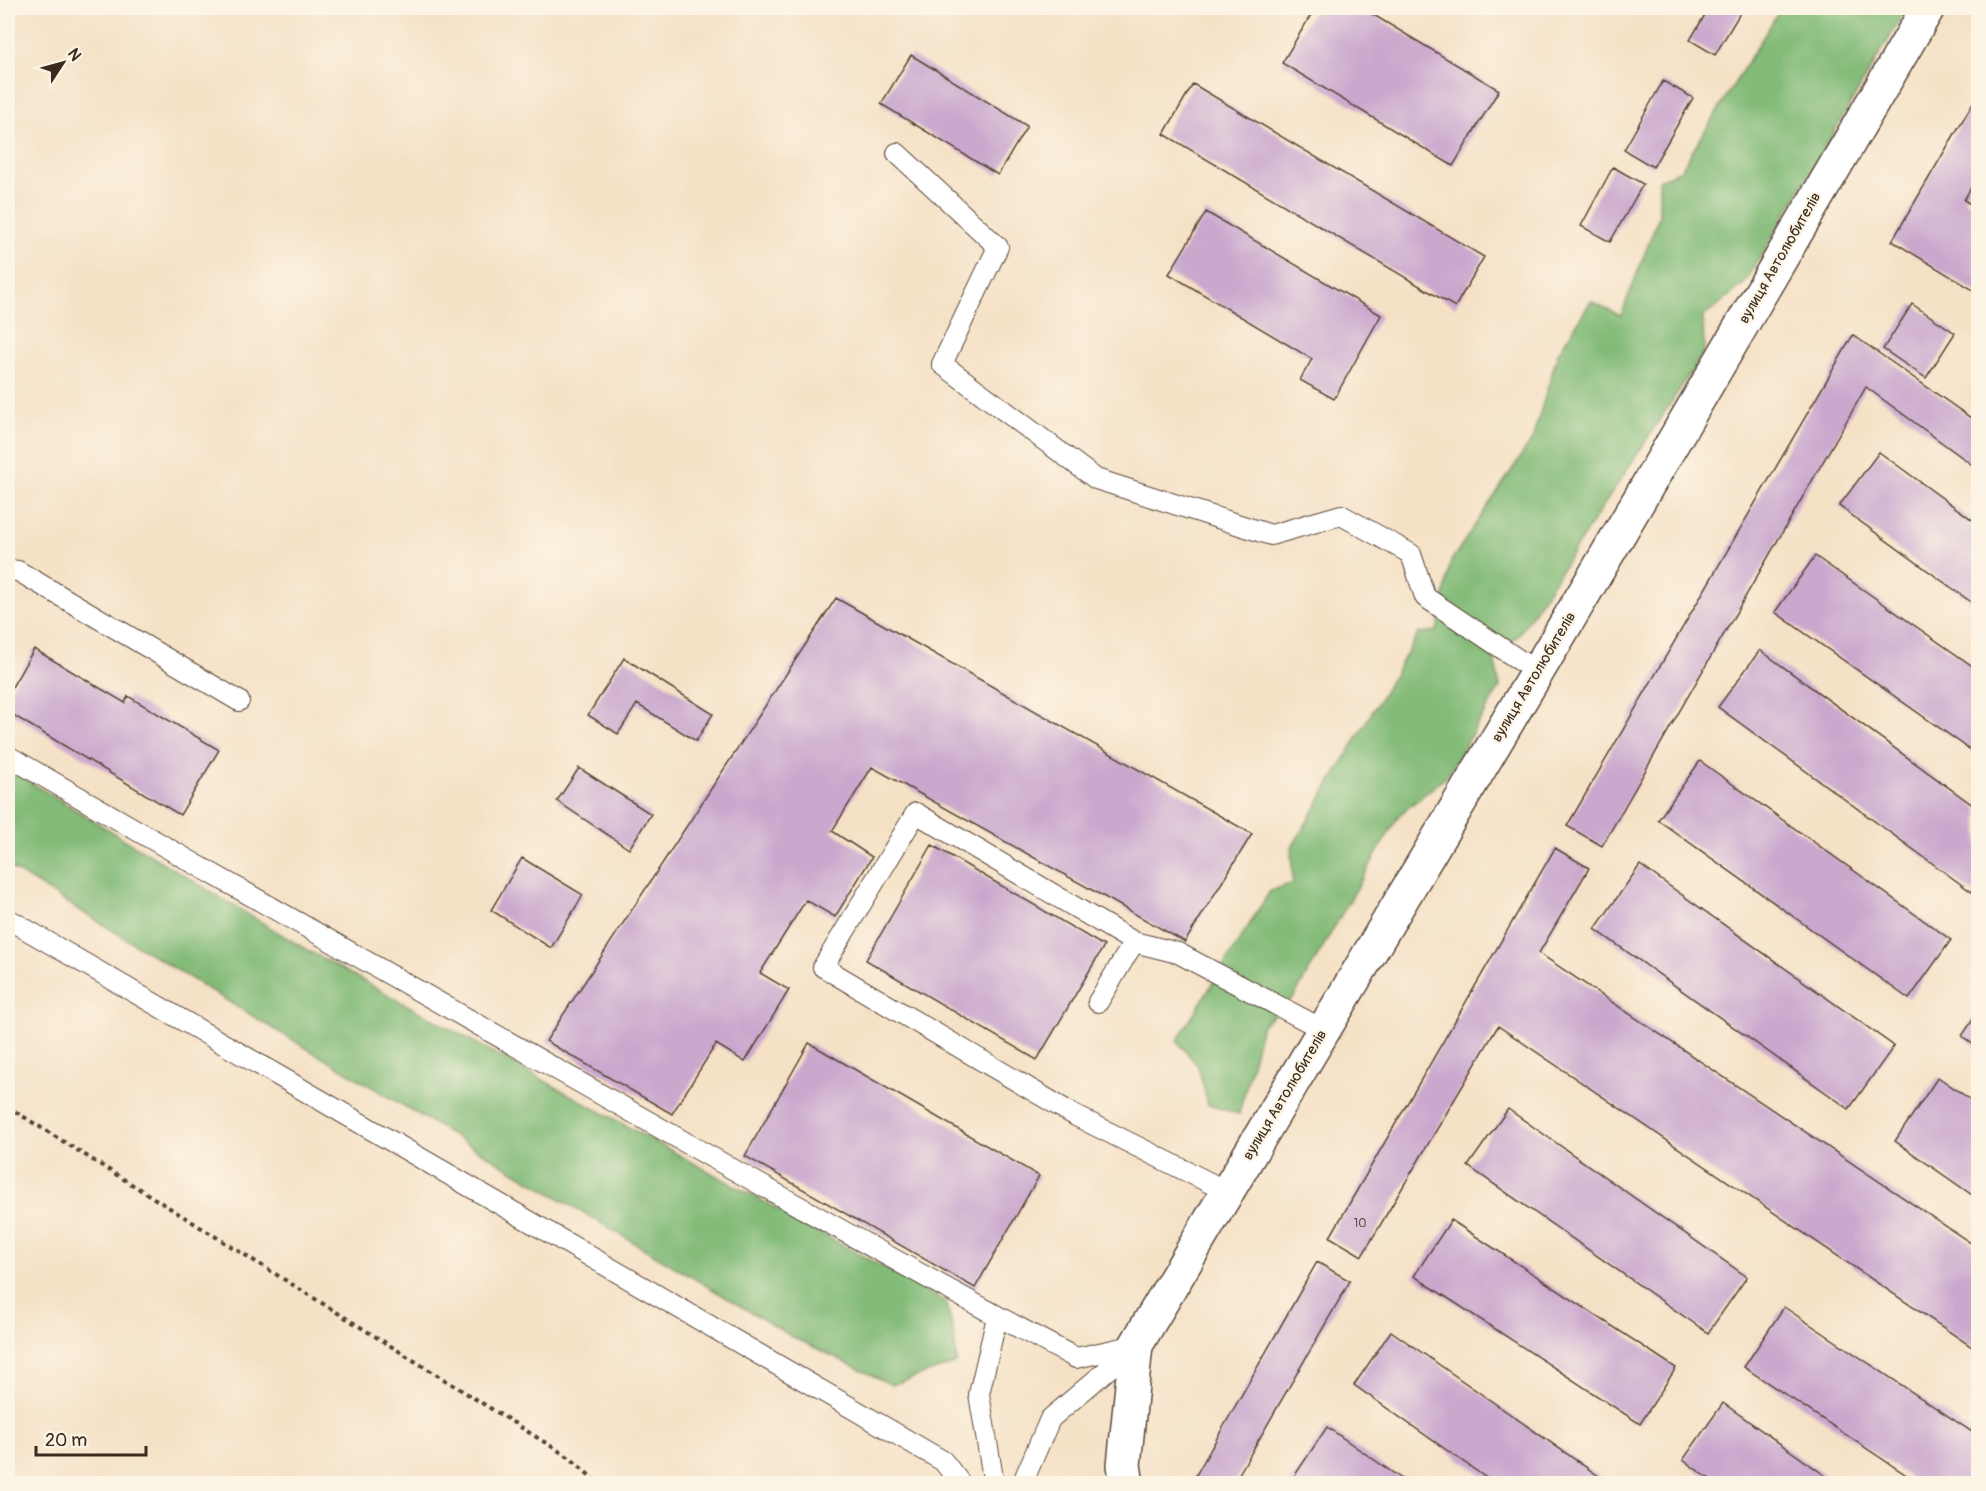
<svg xmlns="http://www.w3.org/2000/svg" width="1986" height="1491" font-family="Pangolin,sans-serif">
	<rect width="100%" height="100%" fill="#fcf5e5"/>
	<filter id="ink" filterUnits="userSpaceOnUse"><feTurbulence type="fractalNoise" baseFrequency=".0167" numOctaves="2"/><feDisplacementMap in="SourceGraphic" scale="12" xChannelSelector="R" yChannelSelector="G"/><feConvolveMatrix kernelMatrix="1 2 1 2 8 2 1 2 1" color-interpolation-filters="sRGB"/></filter>
	<filter id="wash" filterUnits="userSpaceOnUse"><feTurbulence type="fractalNoise" baseFrequency=".008" numOctaves="4" result="noise"/><feDisplacementMap in="SourceGraphic" scale="24" xChannelSelector="R" yChannelSelector="G"/><feGaussianBlur stdDeviation="1.35" result="paint"/><feColorMatrix in="noise" values="0 0 0 0 0 0 0 0 0 0 0 0 0 0 0 0 0 1.4 0 .05"/><feComposite in="paint" operator="in"/></filter>
	<g filter="url(#wash)">
		<rect width="100%" height="100%" fill="#f5e1c6"/>
		<path fill="#83bb78" stroke="#5f724b" stroke-width="1.5" d="M1781,8H1907L1745,283L1703,317L1704,352L1518,636L1493,654L1500,687L1446,777L1399,815L1294,997L1262,1025L1239,1114L1208,1105L1198,1066L1177,1041L1270,891L1293,883L1291,849L1419,633L1437,631L1451,561L1532,440L1558,353L1591,301L1621,316L1659,216V180L1681,170Z
			M8,769L307,950L946,1302L953,1329L957,1363L892,1385L791,1336L234,1005L8,866Z"/>
		<g id="blocks">
			<path fill="#caa8ce" d="M1315,8H1362L1499,90L1453,166L1282,63Z
				M1709,8H1743L1715,55L1690,40Z
				M911,55L1027,126L998,175L881,104Z
				M1663,81L1693,98L1653,167L1624,150Z
				M1193,84L1484,257L1455,307L1164,134Z
				M1978,94V175L1964,200L1978,209V293L1892,241Z
				M1613,167L1643,184L1610,242L1581,226Z
				M1206,212L1381,315L1334,399L1300,380L1312,359L1169,274Z
				M1912,304L1955,333L1926,378L1883,349Z
				M1853,335L1978,423V469L1866,387L1602,846L1567,826Z
				M1879,452L1978,524V607L1839,506Z
				M1815,556L1978,670V755L1775,612Z
				M836,598L1252,834L1185,942L872,767L832,831L872,857L835,917L806,900L760,973L789,990L745,1062L716,1044L672,1114L546,1041Z
				M34,649L125,703L128,696L219,750L180,815L8,712V694Z
				M1760,650L1978,809V886L1973,893L1718,707Z
				M624,658L713,714L696,741L637,704L618,734L588,715Z
				M1700,761L1951,940L1909,999L1658,820Z
				M579,768L651,814L629,849L557,801Z
				M932,845L1104,946L1037,1060L866,960Z
				M1555,848L1589,868L1539,953L1978,1248V1351L1498,1026L1362,1256L1330,1237Z
				M522,858L583,895L551,948L491,910Z
				M1640,865L1894,1046L1849,1109L1595,929Z
				M1978,1012V1048L1962,1036Z
				M809,1043L1039,1176L975,1288L745,1156Z
				M1938,1077L1978,1105V1199L1895,1141Z
				M1508,1109L1747,1277L1708,1333L1468,1166Z
				M1451,1220L1676,1368L1640,1424L1414,1276Z
				M1317,1262L1350,1281L1235,1481L1237,1484H1191Z
				M1784,1307L1978,1436V1484H1920L1744,1367Z
				M1391,1331L1610,1484H1495L1354,1385Z
				M1723,1403L1837,1484H1717L1683,1460Z
				M1327,1427L1409,1484H1289Z"/>
		</g>
	</g>
	<g filter="url(#ink)">
		<use href="#blocks" fill-opacity="0" stroke="#574537" stroke-width="1.5"/>
		<g fill="none" stroke-linecap="round" stroke-linejoin="round">
			<defs>
				<path id="service" d="M897,153L998,247L942,364L1096,479L1271,535L1341,515L1411,554L1425,597L1537,672
					M8,570L18,571L239,701
					M8,756C239,890 471,1022 704,1153C827,1222 950,1292 1076,1358L1136,1345
					M8,919L943,1461L961,1484
					M1098,1002L1134,942
					M1228,1192L1076,1116L823,967L916,813L1134,942L1178,953L1324,1030
					M994,1484L979,1394L997,1317
					M1022,1484L1050,1419L1134,1347"/>
				<path id="minor" d="M1127,1484L1124,1465L1136,1345L1595,575L1928,8"/>
			</defs>
			<use href="#service" stroke="#574537" stroke-width="22"/>
			<use href="#minor" stroke="#574537" stroke-width="36"/>
			<path stroke="#574537" stroke-width="4" stroke-dasharray="4.5 4.5" stroke-linecap="butt" d="M8,1107L570,1458L599,1484"/>
			<use href="#service" stroke="#fff" stroke-width="20"/>
			<use href="#minor" stroke="#fff" stroke-width="33"/>
		</g>
	</g>
	<g text-anchor="middle" dominant-baseline="central" stroke-width="4.5" stroke-linejoin="round" paint-order="stroke">
		<g font-size="12" fill="#5f4a4a">
			<text x="1360" y="1223">10</text>
		</g>
		<g font-size="15" fill="#3b2a1e" stroke="#fcf5e5">
			<text transform="translate(1780 258) rotate(-60)">вулиця Автолюбителів</text>
			<text transform="translate(1534 677) rotate(-59)">вулиця Автолюбителів</text>
			<text transform="translate(1285 1095) rotate(-59)">вулиця Автолюбителів</text>
		</g>
	</g>
	<rect width="1986" height="1491" fill="none" stroke="#fcf5e5" stroke-width="30"/>
	<g transform="translate(63 63) rotate(54)" stroke="#fcf5e5" stroke-width="4.5" paint-order="stroke">
	<path d="M0-4.5L10 22L0 15L-10 22Z" fill="#3b2a1e"/>
	<text y="-9" font-size="16" font-weight="bold" text-anchor="middle" fill="#3b2a1e">N</text>
	</g>
	<path d="M36 1446v9h110v-9" fill="none" stroke="#3b2a1e" stroke-width="3"/>
	<text x="45" y="1446" font-size="18" fill="#3b2a1e" stroke="#fcf5e5" stroke-width="4.5" paint-order="stroke">20 m</text>
</svg>
